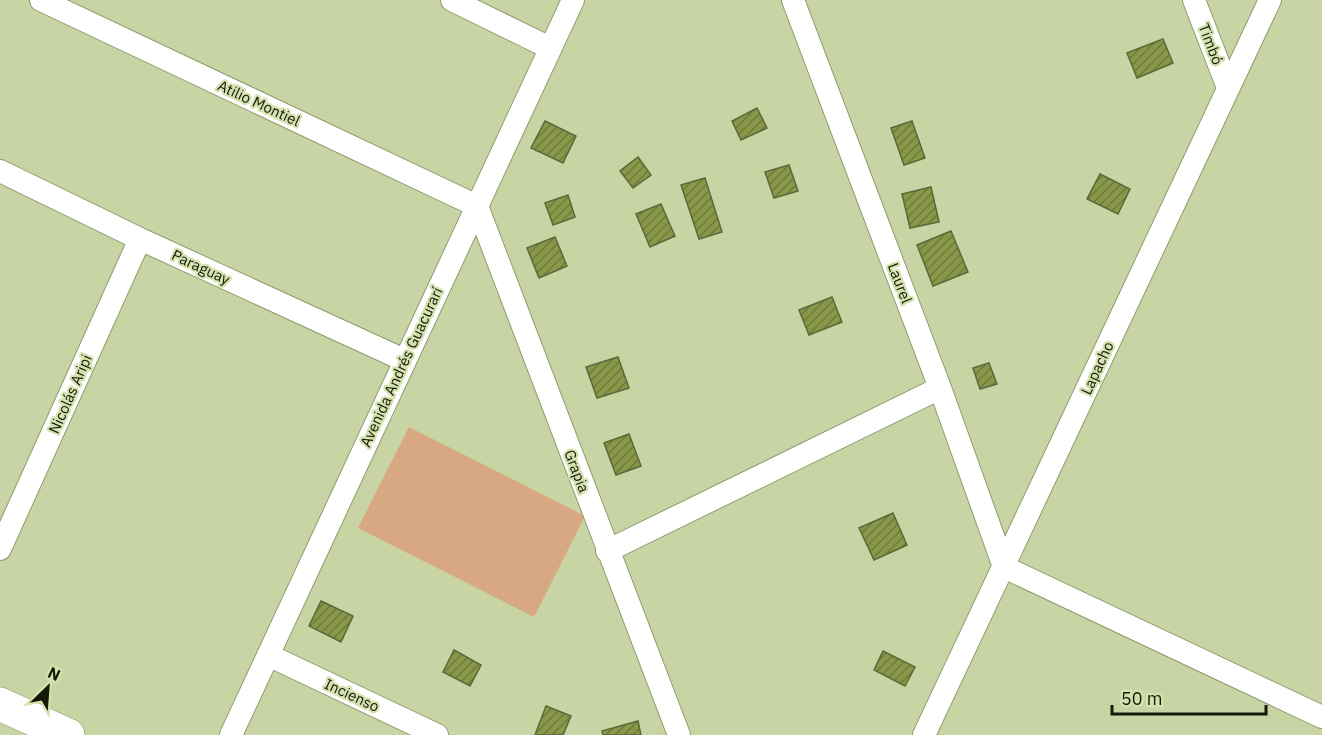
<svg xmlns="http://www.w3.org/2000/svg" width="1322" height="735" font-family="'IBM Plex Sans',sans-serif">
	<defs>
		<pattern id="building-hatch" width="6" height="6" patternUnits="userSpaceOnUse" patternTransform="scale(1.5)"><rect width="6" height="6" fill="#889848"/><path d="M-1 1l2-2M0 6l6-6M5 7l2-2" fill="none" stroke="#6e7b3a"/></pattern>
	</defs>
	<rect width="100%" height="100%" fill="#c8d4a3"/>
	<path fill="#d8a883" d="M409,427L585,516L534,617L358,528Z"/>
	<path fill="url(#building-hatch)" stroke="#5d673a" stroke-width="1.5" d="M1163,39L1173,63L1137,78L1127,53Z
		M757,108L767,128L741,140L732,121Z
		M545,121L576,136L563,163L531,148Z
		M912,121L925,158L904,165L891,128Z
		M638,157L651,175L633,188L620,171Z
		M789,165L798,191L774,198L765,172Z
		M1100,174L1130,189L1118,214L1087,199Z
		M705,178L722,232L699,239L681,185Z
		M931,187L939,222L910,228L902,194Z
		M568,195L575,217L553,225L545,203Z
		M661,204L675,236L650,247L636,214Z
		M951,231L968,272L933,286L917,245Z
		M555,237L567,266L539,278L527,248Z
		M832,297L842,322L809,335L799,310Z
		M618,357L629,388L597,398L586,367Z
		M989,363L997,384L980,389L973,368Z
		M629,434L641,466L616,475L604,443Z
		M893,513L907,545L874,560L859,528Z
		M321,601L353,616L341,642L309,626Z
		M454,650L481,665L470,686L443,672Z
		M883,651L915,667L905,686L874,670Z
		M546,706L571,716L563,735H535Z
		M638,721L641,735H603L602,731Z"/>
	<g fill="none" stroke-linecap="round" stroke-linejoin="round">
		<defs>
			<path id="street" d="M41,0L477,206L679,735
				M452,0L550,48
				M793,0L940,388L1004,567L1322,717
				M1194,0L1228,88
				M0,171L140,239L404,360
				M0,549L140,239
				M607,551L940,388
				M268,655L437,735
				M231,735L573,0
				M924,735L1270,0"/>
			<path id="secondary" d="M0,704L68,735"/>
		</defs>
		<use href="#street" stroke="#909b6c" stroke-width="24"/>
		<use href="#secondary" stroke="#909b6c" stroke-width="34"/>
		<use href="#street" stroke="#fff" stroke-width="22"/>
		<use href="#secondary" stroke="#fff" stroke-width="33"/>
	</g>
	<g text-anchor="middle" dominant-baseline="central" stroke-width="4.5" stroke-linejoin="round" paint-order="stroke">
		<g font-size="15" fill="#151907" stroke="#d5e2b0">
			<text transform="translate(1211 44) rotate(69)">Timbó</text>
			<text transform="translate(259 103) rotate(25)">Atilio Montiel</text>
			<text transform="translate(201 267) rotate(25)">Paraguay</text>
			<text transform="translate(900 283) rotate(69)">Laurel</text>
			<text transform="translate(401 367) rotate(-65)">Avenida Andrés Guacurarí</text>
			<text transform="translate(1097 368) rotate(-65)">Lapacho</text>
			<text transform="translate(70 394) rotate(-66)">Nicolás Aripi</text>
			<text transform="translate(577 471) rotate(69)">Grapia</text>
			<text transform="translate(352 695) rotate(25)">Incienso</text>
		</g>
	</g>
	<g transform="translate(48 687) rotate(25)" stroke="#d5e2b0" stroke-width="4.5" paint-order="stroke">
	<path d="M0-4.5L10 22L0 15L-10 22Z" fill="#151907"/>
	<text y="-9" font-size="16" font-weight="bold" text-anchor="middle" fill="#151907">N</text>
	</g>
	<path d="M1112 705v9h154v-9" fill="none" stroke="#151907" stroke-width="3"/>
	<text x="1121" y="705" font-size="18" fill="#151907" stroke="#d5e2b0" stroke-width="4.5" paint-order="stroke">50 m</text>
</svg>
